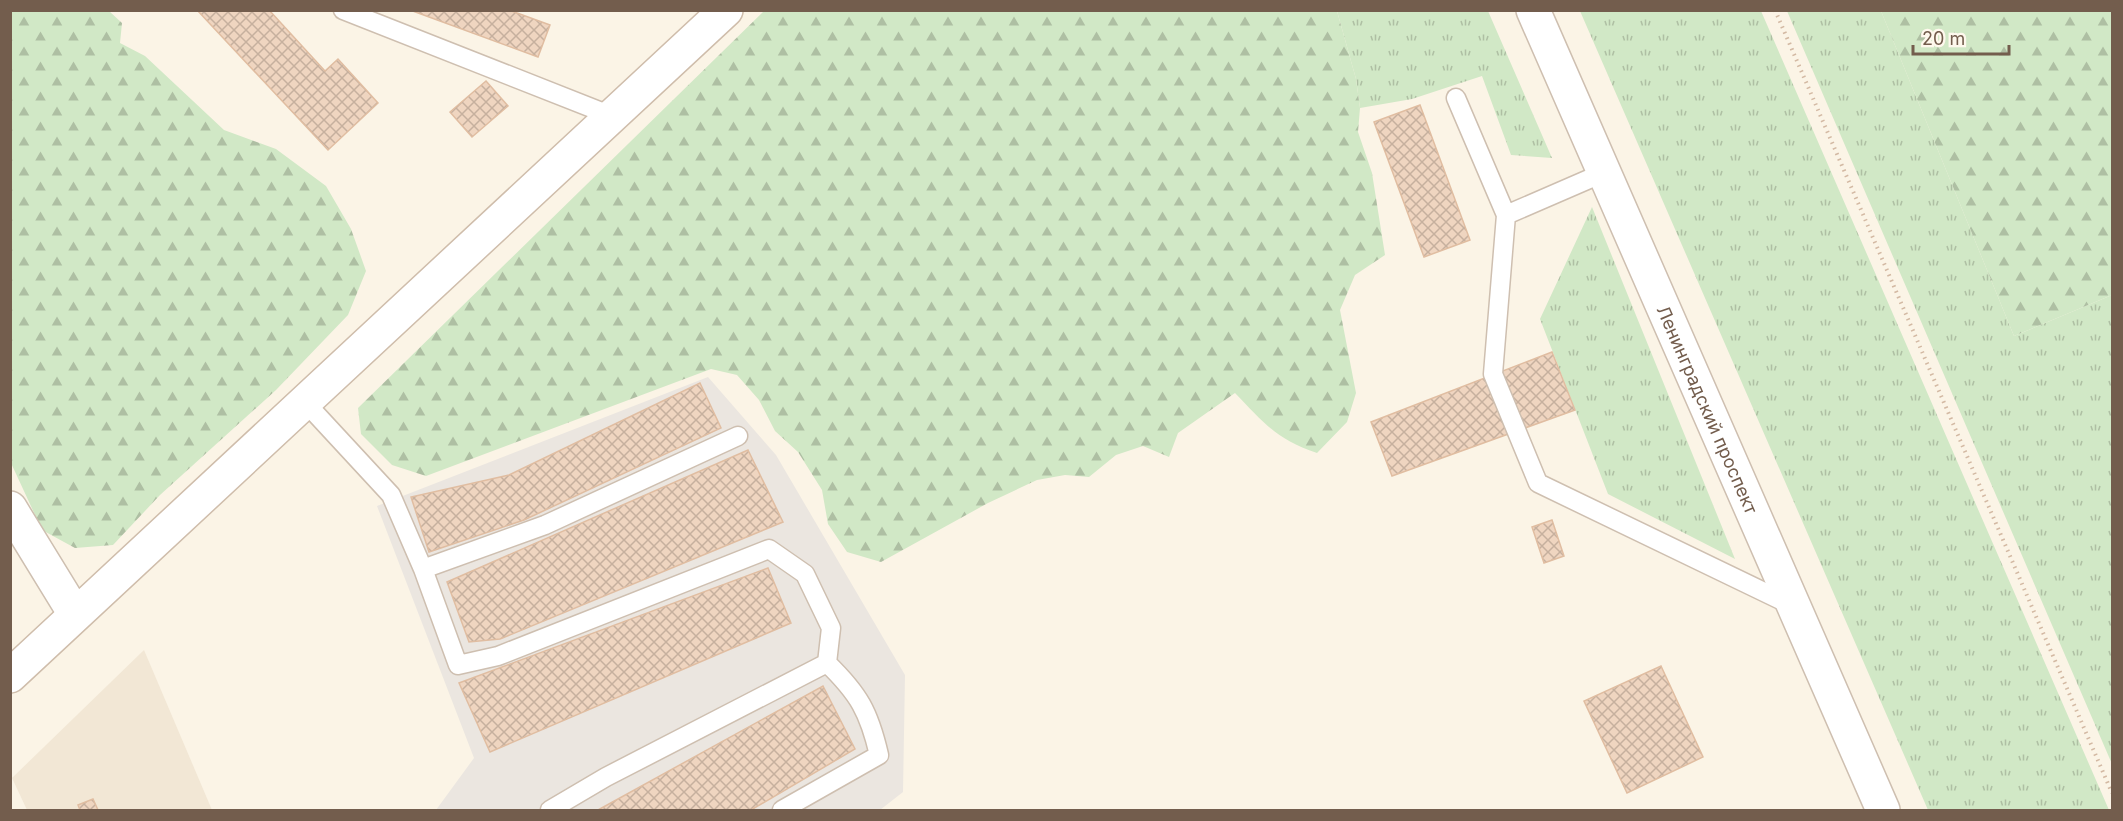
<svg xmlns="http://www.w3.org/2000/svg" width="2123" height="821" font-family="Inter,sans-serif">
	<defs>
		<pattern id="grass-tufts" width="24" height="20" patternUnits="userSpaceOnUse" patternTransform="scale(1.5)"><rect width="24" height="20" fill="#d1e8c6"/><path d="M3 7l-1-3M5 7V3M7 7l1-3M15 17l-1-3M17 17v-4M19 17l1-3" fill="none" stroke="#aebfa3"/></pattern>
		<pattern id="forest-firs" width="22" height="20" patternUnits="userSpaceOnUse" patternTransform="scale(1.5)"><rect width="22" height="20" fill="#d1e8c6"/><path d="M5 1l3.5 6h-7zM16 11l3.5 6h-7z" fill="#aebfa3"/></pattern>
		<pattern id="building-cross-hatch" width="8" height="8" patternUnits="userSpaceOnUse" patternTransform="scale(1.5)"><rect width="8" height="8" fill="#efd5c0"/><path d="M0 0l8 8M0 8l8-8" fill="none" stroke="#c6b09e"/></pattern>
	</defs>
	<rect width="100%" height="100%" fill="#fbf4e6"/>
	<path fill="#f2e7d5" d="M144,650L212,810H27L12,778Z"/>
	<path fill="#ebe6e0" d="M708,377L776,455L905,675L903,792L880,810H436L474,758L377,506Z"/>
	<path fill="url(#grass-tufts)" d="M1337,11H1488L1552,158L1511,155L1482,76L1412,99L1360,108L1356,79Z
		M1580,11H1761L2109,810H1928Z
		M1787,11H1881L2014,336L2112,295V764Z
		M1592,207L1735,559L1608,494L1540,319Z"/>
	<path fill="url(#forest-firs)" d="M11,11H109L122,23L120,43L145,56L224,130L276,149L326,186L351,229L366,271L348,315L276,390L160,495L113,545L75,548L42,530L11,463Z
		M764,11H1337L1356,79L1360,108L1358,132L1372,173L1385,255L1355,275L1340,310L1356,393L1347,422L1317,453C1276,439 1264,423 1235,393L1178,433L1169,457L1143,446L1116,455L1089,477L1065,475L1037,480L988,503L881,562L847,552L828,524L822,490L798,452L775,431L759,400L737,375L711,369L426,476L392,465L361,434L358,408Z
		M1881,11H2112V295L2014,336Z"/>
	<path fill="url(#building-cross-hatch)" stroke="#e0bda1" stroke-width="1.5" d="M197,10H269L325,71L338,59L378,103L328,150Z
		M410,10H509L550,25L538,57Z
		M486,81L508,106L472,137L450,112Z
		M1420,105L1470,240L1424,257L1374,122Z
		M1552,352L1575,410L1392,476L1371,422Z
		M700,383L721,428L524,520L429,552L411,497L509,475Z
		M748,450L783,522L500,639L469,642L447,582Z
		M1552,520L1564,556L1544,563L1532,527Z
		M768,568L791,623L490,752L459,683Z
		M1661,666L1703,757L1627,793L1584,701Z
		M823,686L855,749L751,810H598Z
		M93,799L98,810H80L78,805Z"/>
	<g fill="none" stroke-linecap="round" stroke-linejoin="round">
		<defs>
			<path id="service" d="M343,10L612,116
				M1456,98L1506,215L1493,374L1538,483L1791,605
				M1506,215L1603,173
				M304,401L391,495L423,569L545,525L738,436
				M423,569L458,665L498,656L769,549L805,574L831,628L827,663L606,777L550,810
				M782,810L879,755C869,712 859,694 827,663"/>
			<path id="minor" d="M10,508L75,614"/>
			<g id="tertiary">
				<path id="s1" d="M1533,10L1883,810"/>
			</g>
			<path id="secondary" d="M10,676L726,10"/>
		</defs>
		<use href="#service" stroke="#cebfb0" stroke-width="21"/>
		<use href="#minor" stroke="#cebfb0" stroke-width="36"/>
		<use href="#tertiary" stroke="#cebfb0" stroke-width="36"/>
		<use href="#secondary" stroke="#cfbdab" stroke-width="36"/>
		<path stroke="#d3b9a3" stroke-width="4" stroke-dasharray="1.5 4.5" stroke-linecap="butt" d="M1775,10L2112,793"/>
		<use href="#service" stroke="#fff" stroke-width="18"/>
		<use href="#minor" stroke="#fff" stroke-width="33"/>
		<use href="#tertiary" stroke="#fff" stroke-width="33"/>
		<use href="#secondary" stroke="#fff" stroke-width="33"/>
	</g>
	<g text-anchor="middle" dominant-baseline="central" stroke-width="4.5" stroke-linejoin="round" paint-order="stroke">
		<g font-size="18" fill="#735d4d" stroke="#fef8ed">
			<text stroke="none"><textPath href="#s1" startOffset="436">Ленинградский проспект</textPath></text>
		</g>
	</g>
	<rect width="2123" height="821" fill="none" stroke="#735d4d" stroke-width="24"/>
	<path d="M1913 45v9h96v-9" fill="none" stroke="#735d4d" stroke-width="3"/>
	<text x="1922" y="45" font-size="18" fill="#735d4d" stroke="#fef8ed" stroke-width="4.5" paint-order="stroke">20 m</text>
</svg>
